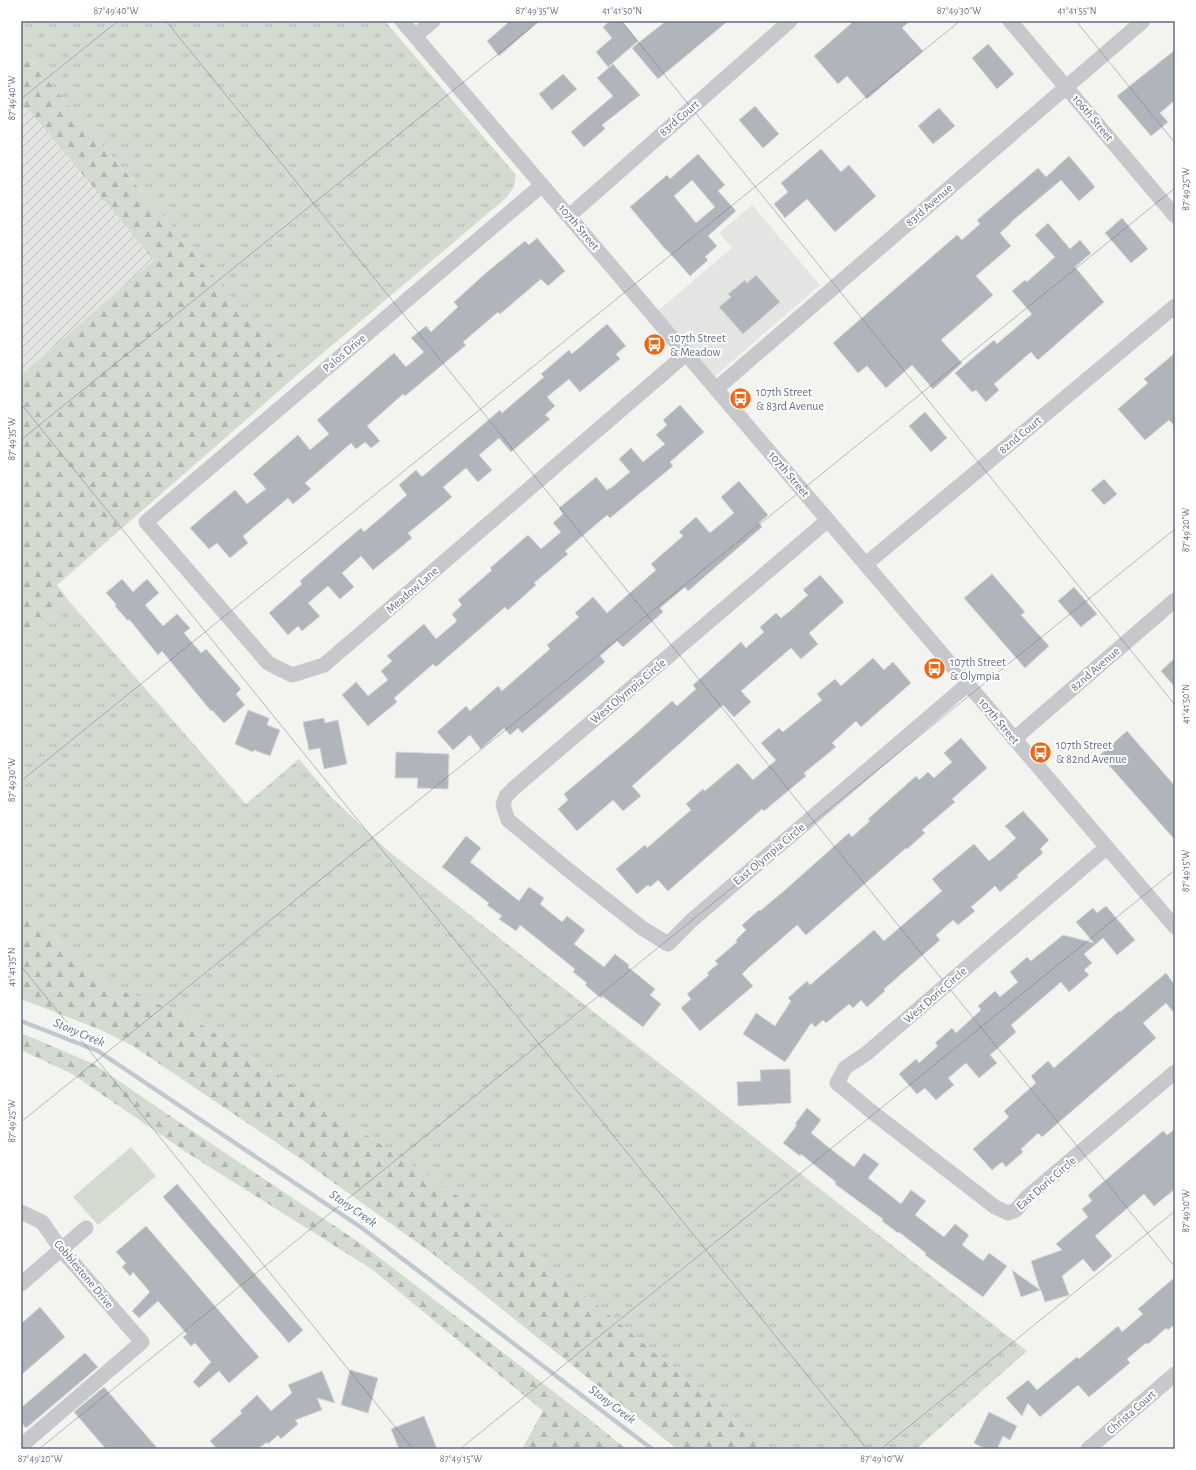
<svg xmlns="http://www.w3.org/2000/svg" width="1196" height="1470" font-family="'Alegreya Sans',sans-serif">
	<defs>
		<pattern id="industrial-furrows" width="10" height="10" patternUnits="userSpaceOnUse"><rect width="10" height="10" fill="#e4e4e3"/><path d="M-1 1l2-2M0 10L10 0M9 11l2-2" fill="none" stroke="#bcbdbd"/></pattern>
		<pattern id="grass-tufts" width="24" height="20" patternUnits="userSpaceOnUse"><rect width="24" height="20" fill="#d3dbd0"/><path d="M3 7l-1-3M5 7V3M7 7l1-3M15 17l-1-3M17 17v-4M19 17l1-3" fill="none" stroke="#afb6ae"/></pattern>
		<pattern id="forest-firs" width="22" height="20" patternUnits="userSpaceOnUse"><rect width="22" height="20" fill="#d3dbd0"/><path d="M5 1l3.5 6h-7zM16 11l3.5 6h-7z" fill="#afb6ae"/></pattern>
	</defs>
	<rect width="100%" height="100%" fill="#f3f4ef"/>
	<path fill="#e4e4e3" d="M752,205L820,285L715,376L659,310L732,248L719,233Z"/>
	<path fill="url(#industrial-furrows)" d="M21,107L28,109L155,260L21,375Z"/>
	<path fill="url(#grass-tufts)" d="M21,21H385L516,175L514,187L506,198L297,375L21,49Z
		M68,600L246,804L299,759L330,796L387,850L1027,1351L916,1449H771L498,1223L184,1013L114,988L21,908V644Z"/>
	<path fill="url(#forest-firs)" d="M21,49L297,375L57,585L68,600L21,644V375L154,260L28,109L21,107Z
		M21,908L114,988L184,1013L498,1223L771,1449H677L433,1254L305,1162L133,1046L101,1030L21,999Z
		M21,1033L94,1064L179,1122L363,1245L588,1418L626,1449H522L543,1411L373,1270L189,1154L72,1074L21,1050Z"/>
	<path fill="#d3dbd0" d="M131,1147L156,1176L98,1225L73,1197Z"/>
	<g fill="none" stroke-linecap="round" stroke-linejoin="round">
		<path stroke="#c0c9d0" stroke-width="4.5" d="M21,1021L98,1051L362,1228L652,1449"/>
	</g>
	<path fill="#b0b5bb" stroke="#d4d5d2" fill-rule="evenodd" d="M510,21H539L499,56L487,41Z
		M610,21H622L638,41L608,67L596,52L612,38L603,27Z
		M666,21H728L658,79L632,48Z
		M854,21H910L902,28L923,51L867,99L847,76L838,84L814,56Z
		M988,44L1014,74L997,89L972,58Z
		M1175,50V100L1160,113L1168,122L1151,136L1117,96Z
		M613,64L640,95L602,125L605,129L584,147L571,132L613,96L597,78Z
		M563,74L577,89L552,110L539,94Z
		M755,106L779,134L763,148L739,120Z
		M939,108L955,126L933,144L918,126Z
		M821,149L841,172L849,165L876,196L835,232L807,199L785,218L774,204L788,192L781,183Z
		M698,154L725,185L718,191L736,211L708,236L717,246L705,257L708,260L690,276L667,250H666L630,207L667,175L670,179ZM692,180L715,207L696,223L674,196Z
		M1069,156L1095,187L1079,201L1061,180L1011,222V223L1000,233L1011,246L976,276L993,295L941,340L962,363L933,389L912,365L886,388L867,366L858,373L833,343L957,235L962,240L980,224L977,220L1038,168L1046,177Z
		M1122,218L1148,249L1131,263L1105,233Z
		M1048,223L1070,249L1080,240L1091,253L1075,267L1104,302L1038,360L1031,352L994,384L999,390L986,402L976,390L972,392L955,373L994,340L997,344L1032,314L1012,291L1025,280L1027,282L1055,257L1035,235Z
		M537,238L565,271L548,286L541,279L500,314L498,312L463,342L466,345L405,396L403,394L367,426L380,441L371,448L365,442L356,449L351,443L305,483L311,489L293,504L288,498L243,536L248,543L230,558L217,543L209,549L190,528L235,490L247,504L266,489L253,474L298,435L310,450L329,434L317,420L394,353L406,367L424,352L411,338L426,326L431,332L458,307L454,302L487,272L525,241L529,245Z
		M756,275L780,302L743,334L719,307L731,297L728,294L745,280L747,283Z
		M607,324L626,346L616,354L620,359L580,392L569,379L547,397L555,406L545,415L550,419L511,452L499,438L479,455L492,470L478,482L466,468L443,487L452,497L408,533L412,538L373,570L361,556L342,573L354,587L340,599L328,586L308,603L320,616L302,631L298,626L288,635L269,613L302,584L300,581L333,552L361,528L364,532L407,495L399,485L416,470L422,477L500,410L502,413L544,377L541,374L569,350L572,354Z
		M1175,353V427L1169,420L1145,440L1118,409L1148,383L1144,379Z
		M680,405L704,432L670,462L673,466L610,518L607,515L565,551L568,554L534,583L536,585L508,610L505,607L436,667L433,664L394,698L397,702L368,726L342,695L356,682L368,696L388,680L381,671L392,661L387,656L404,641L424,624L436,639L457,621L452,614L462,605L458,600L492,570L490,568L528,535L541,549L561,532L553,523L563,514L559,508L576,494L596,477L607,490L610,488V489L630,472L619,459L631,448L643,462L665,444L656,435L667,425L663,420Z
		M925,412L947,438L931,452L909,426Z
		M1104,479L1117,494L1104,505L1091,490Z
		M739,481L768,515L759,523L762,527L688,591L685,587L660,608L663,612L623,647L617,641L600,656L605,662L522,733L518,728L510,735L504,728L481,749L470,735L453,750L437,732L466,706L470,711L498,686L502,691L550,649L547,645L579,617L575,613L593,597L607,613L656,570L651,564L683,536L679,532L696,517L710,533L734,513L721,497Z
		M992,574L1025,612L1021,615L1049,646L1025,668L964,598Z
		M820,575L844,602L809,633L818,644L801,659L791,648L741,691L751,702L734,717L723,705L632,786L641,796L623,811L613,800L577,831L558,809L568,800L564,794L633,736L672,701L677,706L696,689L693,685L741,642L746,648L764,632L760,627L776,613L781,618L790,611L808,595L803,590Z
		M122,579L133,592L147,579L159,593L145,605L163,626L177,614L190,628L184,633L201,653L206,649L241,689L236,694L245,705L224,723L212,710L211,711L162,651L158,655L129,619L128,621L115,606L116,604L106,593Z
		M1074,587L1097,614L1081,627L1058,601Z
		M873,658L884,670L893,662L911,683L861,727L856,721L832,743L836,747L804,773L806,776L764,811L762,809L668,891L658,880L650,887L648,885L637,894L616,869L645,845L647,848L691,810L686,804L703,789L705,791L738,763L753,780L776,760L761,743L779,728L783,732L822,700L817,694L835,679L841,686Z
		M1175,658V687L1161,671Z
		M248,710L269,718L267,725L280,730L270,756L254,750L253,752L235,744Z
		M324,718L325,723L338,720L347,764L324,769L320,748L309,750L303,722Z
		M1127,731L1175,786V840L1100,755Z
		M961,738L987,768L952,799L955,802L922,830L925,833L907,849L906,848L806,935L797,925L749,967L742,974L753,986L700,1031L681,1008L691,999L687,994L709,975L707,973L718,964L715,961L737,942L736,940L746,930L742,925L759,910L760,911L784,891L849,833L852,837L870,821L868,819L916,776L919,780L928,772L934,778L952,762L944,753Z
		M396,752L449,754L448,789L417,788L418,778H395Z
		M1023,811L1049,840L1040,849L1043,853L1017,875L1018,877L1000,892L995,886L971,907L975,911L958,925L953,920L936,935L940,940L884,989L885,991L867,1007L861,1000L853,1008L849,1004L826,1023L823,1020L815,1027L811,1023L785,1062L743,1034L756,1013L775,1026L791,1001L788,998L807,981L810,985L874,930L884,941L942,891L932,879L974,844L989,861L998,854L1016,838L1005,826Z
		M466,836L481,848L470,862L519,901L529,887L544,898L540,904L562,922L567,916L585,930L574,944L604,967L615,954L629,965L628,967L655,989L650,995L661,1004L643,1027L602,996L601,998L585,985L587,983L573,972L575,969L520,925L516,931L499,919L502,916L487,905L489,903L442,867Z
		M1106,906L1135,940L1117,955L1103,938L1084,954L1092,963L1084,970L1089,975L1069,992L1061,982L1011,1025L1016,1032L990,1055L997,1063L979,1078L966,1063L948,1078L954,1085L936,1100L925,1088L917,1094L899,1074L916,1059L919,1063L938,1046L935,1043L952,1028L956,1033L981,1010L978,1006L995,991L1000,997L1018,982L1010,972L1027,957L1031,961L1063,935L1094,943L1076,922L1093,908L1097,913Z
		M1166,973L1175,985V1014L1166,1003L1143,1023L1156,1038L1042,1137L1038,1133L1021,1149L1023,1152L1006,1167L1002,1162L992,1170L973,1149L1009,1117L1004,1111L1036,1083L1031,1076L1048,1061L1054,1068L1119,1011L1120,1012Z
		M790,1069L791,1103L738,1106L737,1082L761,1081L760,1070Z
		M807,1108L821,1120L811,1133L828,1147L854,1167L864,1153L879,1164L868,1178L901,1204L911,1190L926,1201L915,1215L944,1237L955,1224L969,1235L962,1245L983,1261L989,1253L1007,1266L983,1297L925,1255L926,1253L899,1232L898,1233L882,1221L883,1219L835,1184L836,1182L801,1154L800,1156L783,1143L797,1125L795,1124Z
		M1175,1129V1189L1154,1206L1144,1194L1095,1236L1112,1256L1094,1272L1083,1259L1062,1276L1069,1295L1045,1302L1041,1290H1040L1031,1261L1062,1250L1056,1244L1088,1217L1082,1209L1092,1201L1088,1195L1163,1131L1167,1135Z
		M177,1184L303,1330L289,1343L163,1197Z
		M146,1226L259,1357L229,1383L219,1371L199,1388L193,1382L211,1362L195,1343L191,1346L183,1337L187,1334L158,1301L139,1318L132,1311L150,1292L133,1272L130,1276L122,1267L126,1263L116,1252Z
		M1012,1270L1040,1290L1021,1297Z
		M1175,1277V1324L1168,1330L1166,1328L1148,1344L1146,1343L1127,1359L1130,1363L1089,1397L1078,1385L1040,1417L1028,1403L1022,1416L1006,1398L1028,1380L1037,1390L1077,1357L1079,1359L1118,1326L1122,1332L1143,1314L1138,1309Z
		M40,1307L65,1337L21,1375V1324Z
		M85,1353L98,1367L26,1428L21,1422V1408Z
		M350,1370L378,1378L368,1413L341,1405Z
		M322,1371L335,1403L317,1398L322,1410L295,1420L298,1424L281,1439L278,1435L268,1444L267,1442L258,1449H217L210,1441L242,1413L240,1411L257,1395L271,1411L292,1393L288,1385Z
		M104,1387L158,1449H106L74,1412Z
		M989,1412L1017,1426L1010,1440L1003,1436L997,1449H986L974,1443Z
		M424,1416L437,1449H399L391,1429Z"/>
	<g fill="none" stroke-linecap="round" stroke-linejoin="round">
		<path stroke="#c6c8cc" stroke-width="15" d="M402,21L1175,927
			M1010,21L1175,216
			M415,36L433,21
			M542,185L146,522L268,663L292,675L324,665L686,354
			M569,216L790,21
			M716,389L1143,21
			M828,520L514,788L506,796L503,805L508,820L567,869L642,928L668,944L692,920L968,684
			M866,564L1175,306
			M1014,739L1175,600
			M1107,847L867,1053L845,1068L837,1083L872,1112L995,1207L1008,1213L1016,1210L1027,1197L1175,1072
			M21,1212L42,1222L61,1249L142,1342L21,1446
			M21,1284L86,1228
			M1088,1449L1175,1374"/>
	</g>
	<path fill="none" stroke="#616e82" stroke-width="1" stroke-opacity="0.45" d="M166,21L1175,1267M621,21L1175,705M1076,21L1175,143M21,99L118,21M21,404L867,1449M21,440L539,21M21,781L960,21M21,966L413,1449M21,1122L1175,188M39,1449L1175,529M460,1449L1175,870M881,1449L1175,1211"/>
	<defs>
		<symbol id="bus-disc" viewBox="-11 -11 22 22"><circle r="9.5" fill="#ef6714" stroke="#fff"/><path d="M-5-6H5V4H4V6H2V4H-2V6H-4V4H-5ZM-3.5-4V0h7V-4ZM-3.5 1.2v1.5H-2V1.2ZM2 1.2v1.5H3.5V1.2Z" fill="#fff"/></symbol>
	</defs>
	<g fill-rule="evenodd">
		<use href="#bus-disc" x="642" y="332" width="25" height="25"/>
		<use href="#bus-disc" x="728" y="386" width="25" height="25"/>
		<use href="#bus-disc" x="922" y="656" width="25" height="25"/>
		<use href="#bus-disc" x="1028" y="740" width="25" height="25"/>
	</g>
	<g text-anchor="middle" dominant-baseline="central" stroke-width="4" stroke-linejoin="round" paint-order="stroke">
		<g font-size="12" fill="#616e82" stroke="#fff">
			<text transform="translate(679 118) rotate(-41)">83rd Court</text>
			<text transform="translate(1093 118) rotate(50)">106th Street</text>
			<text transform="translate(929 205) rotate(-41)">83rd Avenue</text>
			<text transform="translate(579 227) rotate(50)">107th Street</text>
			<text transform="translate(344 353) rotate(-40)">Palos Drive</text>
			<text transform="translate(1020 435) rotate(-40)">82nd Court</text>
			<text transform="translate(789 474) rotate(50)">107th Street</text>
			<text transform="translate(412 590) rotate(-41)">Meadow Lane</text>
			<text transform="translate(1095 669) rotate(-41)">82nd Avenue</text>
			<text transform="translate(628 691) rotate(-40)">West Olympia Circle</text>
			<text transform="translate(999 721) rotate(50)">107th Street</text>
			<text transform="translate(769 854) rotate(-40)">East Olympia Circle</text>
			<text transform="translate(935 995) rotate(-41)">West Doric Circle</text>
			<text transform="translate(1046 1183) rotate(-41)">East Doric Circle</text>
			<text transform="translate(84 1274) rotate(50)">Cobblestone Drive</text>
			<text transform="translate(1131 1412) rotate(-41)">Christa Court</text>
		</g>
		<g font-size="12" fill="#616e82" stroke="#fff" text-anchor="start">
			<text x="670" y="338">107th Street<tspan x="670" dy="14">&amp; Meadow</tspan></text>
			<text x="756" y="392">107th Street<tspan x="756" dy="14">&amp; 83rd Avenue</tspan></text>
			<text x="950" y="662">107th Street<tspan x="950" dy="14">&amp; Olympia</tspan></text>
			<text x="1056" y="745">107th Street<tspan x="1056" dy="14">&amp; 82nd Avenue</tspan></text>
		</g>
		<g font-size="13" font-style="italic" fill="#617787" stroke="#fff">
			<text transform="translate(79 1033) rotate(23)">Stony Creek</text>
			<text transform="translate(353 1209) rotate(35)">Stony Creek</text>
			<text transform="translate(612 1405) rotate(37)">Stony Creek</text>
		</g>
	</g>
	<rect width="1196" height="1470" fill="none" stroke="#ffffff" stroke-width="44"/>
	<rect x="22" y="22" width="1152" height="1426" fill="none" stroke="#616e82" stroke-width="1.5"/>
	<g font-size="10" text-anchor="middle" fill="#616e82">
		<text x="116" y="14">87°49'40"W</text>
		<text x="537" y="14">87°49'35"W</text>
		<text x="622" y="14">41°41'50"N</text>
		<text x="959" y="14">87°49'30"W</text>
		<text x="1077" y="14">41°41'55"N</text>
		<text transform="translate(11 98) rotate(-90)" y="4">87°49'40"W</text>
		<text transform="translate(1185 189) rotate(-90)" y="4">87°49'25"W</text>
		<text transform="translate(11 439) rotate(-90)" y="4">87°49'35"W</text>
		<text transform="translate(1185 530) rotate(-90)" y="4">87°49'20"W</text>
		<text transform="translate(1185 704) rotate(-90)" y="4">41°41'50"N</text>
		<text transform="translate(11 780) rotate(-90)" y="4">87°49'30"W</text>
		<text transform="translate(1185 871) rotate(-90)" y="4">87°49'15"W</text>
		<text transform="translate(11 967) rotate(-90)" y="4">41°41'35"N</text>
		<text transform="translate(11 1121) rotate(-90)" y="4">87°49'25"W</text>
		<text transform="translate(1185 1211) rotate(-90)" y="4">87°49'10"W</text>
		<text x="40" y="1462">87°49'20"W</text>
		<text x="461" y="1462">87°49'15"W</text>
		<text x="882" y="1462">87°49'10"W</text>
	</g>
</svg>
